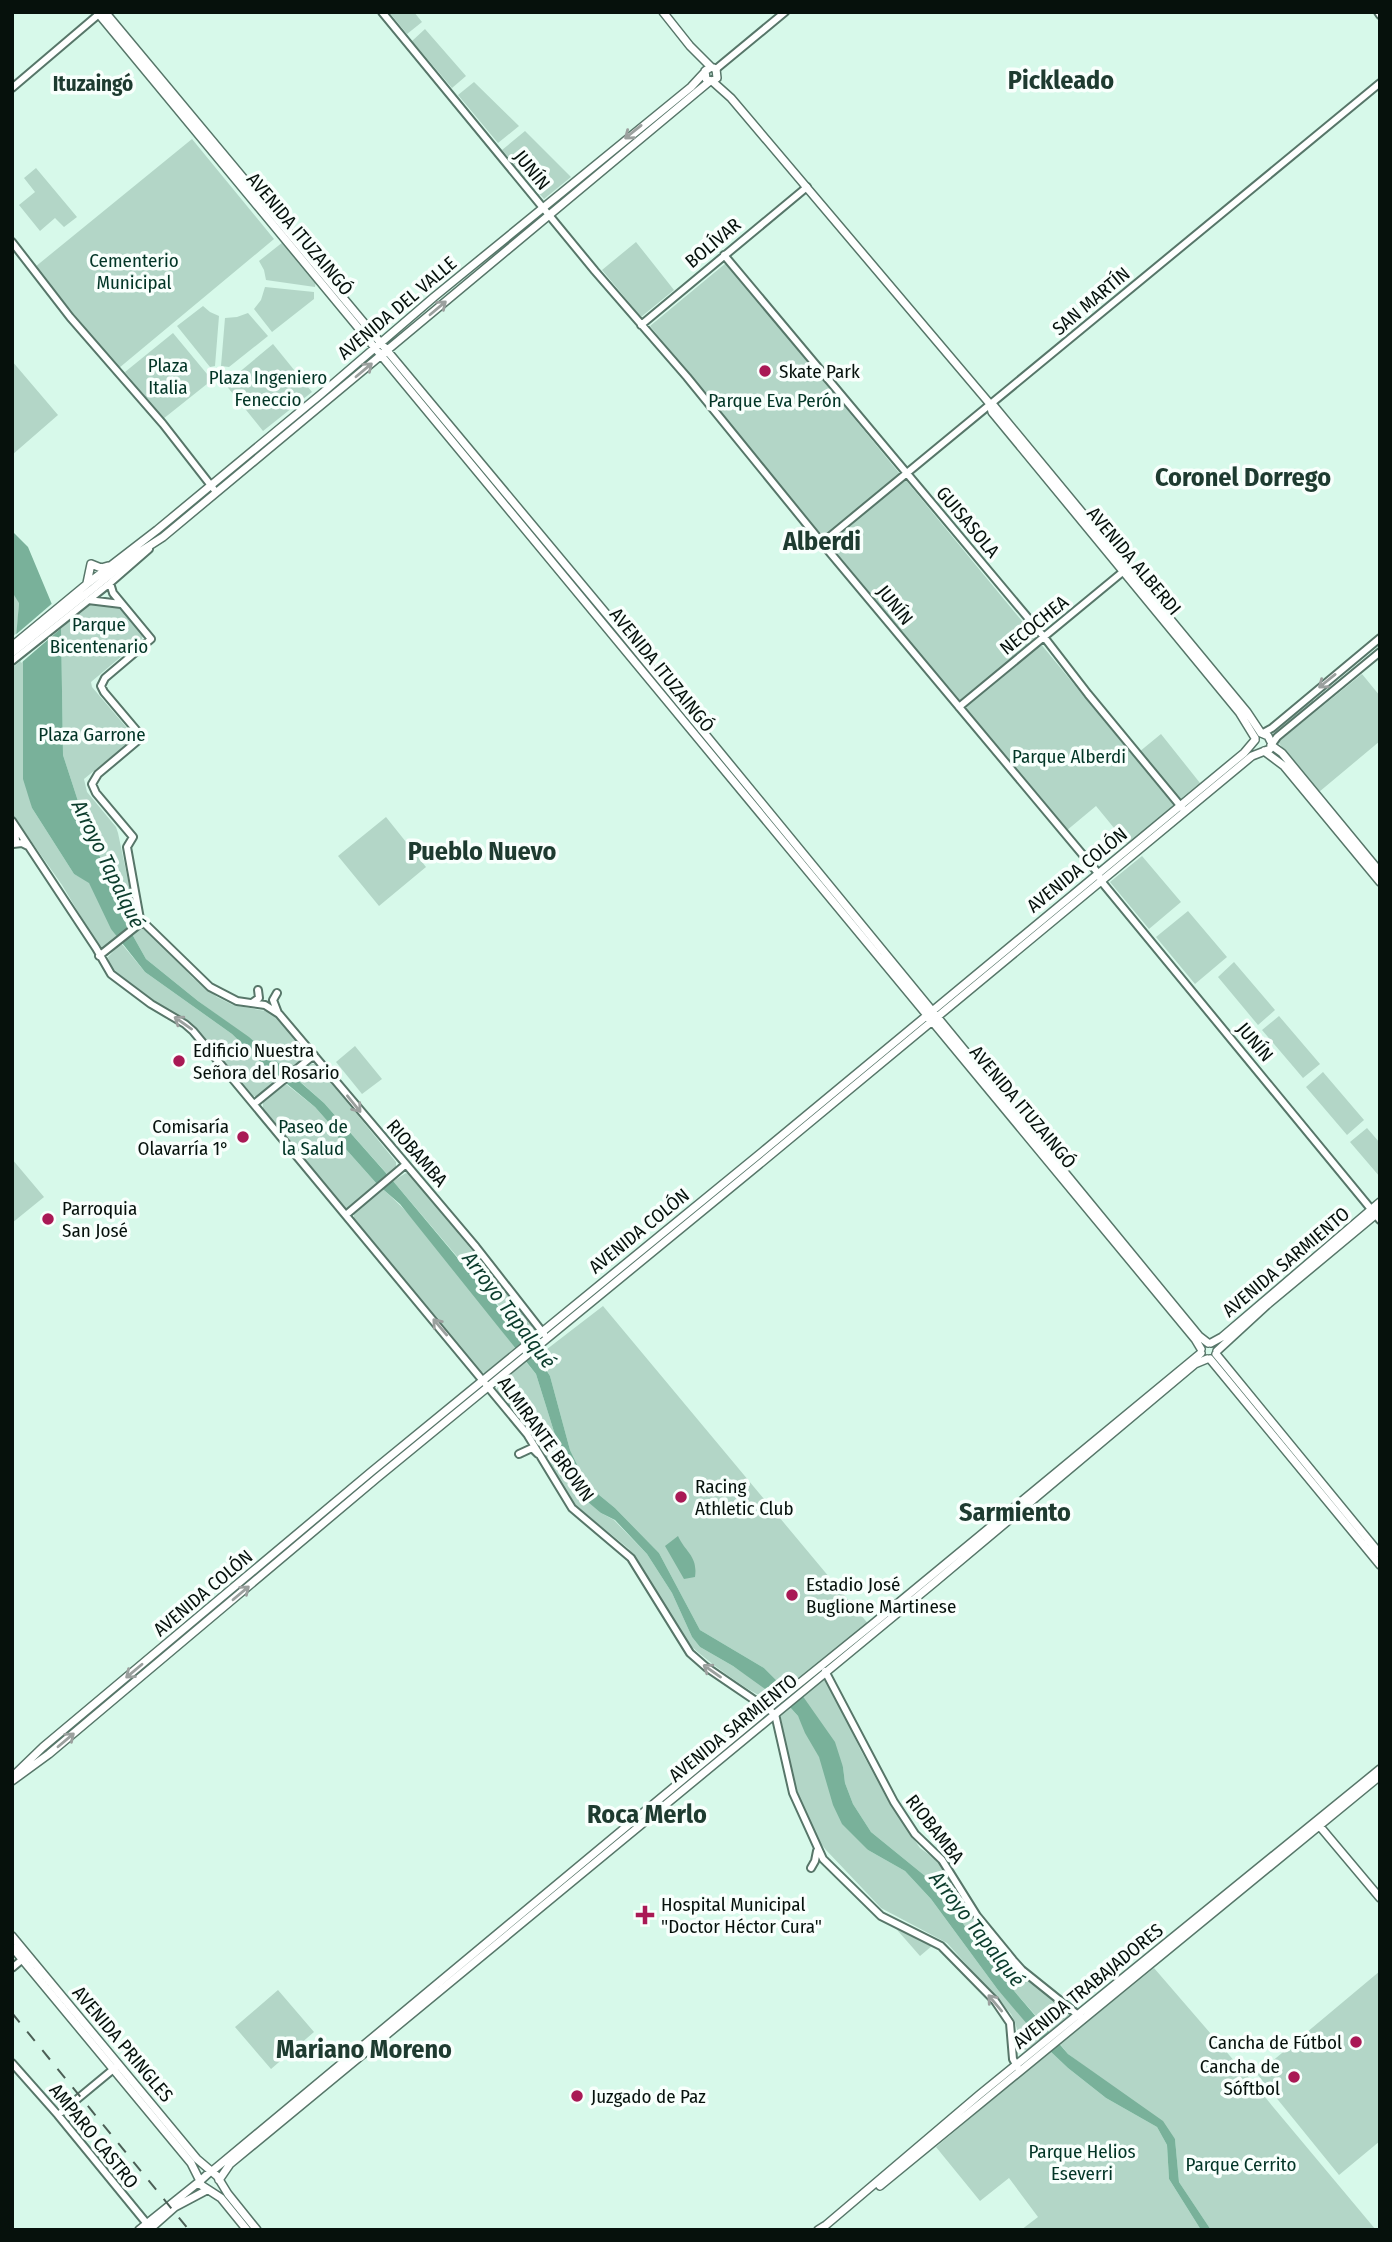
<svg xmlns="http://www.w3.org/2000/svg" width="1392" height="2242" font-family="'Fira Sans Condensed',sans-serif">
	<rect width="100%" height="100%" fill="#d7f9ea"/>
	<path fill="#b3d6c7" d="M389,12H414L422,22L407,34Z
		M425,29L466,76L452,88L412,41Z
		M474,82L519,126L498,143L458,95Z
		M525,131L571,177L544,199L502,150Z
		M192,139L274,239L119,368L35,267Z
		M36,168L77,217L64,227L55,218L40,231L19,205L35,192L24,178Z
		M283,242L316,281L315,287L266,280L264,270L259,261Z
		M636,242L674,290L641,317L602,270Z
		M726,263L900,474L823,537L650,326Z
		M265,287L314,292V299L272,332L254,309L261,300Z
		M203,306L210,312L219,316L215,366L210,367L177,326Z
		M248,313L268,336L229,367L221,366L225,318L237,317Z
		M173,333L212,380L163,419L125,372Z
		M273,344L312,392L263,431L225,384Z
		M12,361L58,415L12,455Z
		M904,478L1036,638L960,702L827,541Z
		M12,592L19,602L17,633L12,637Z
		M91,602L118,606L143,635L142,639L91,682L92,687L133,735V739L84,779L87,792L116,827L118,833L136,918L135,922L128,928L106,868L90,838L63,755L61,626Z
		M1040,643L1175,807L1128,845L1096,806L1066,831L964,707Z
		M23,659L24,752L32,808L74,874L89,882L117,937L106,947H99L62,885L12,814V668Z
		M1362,674L1380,696V741L1319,792L1278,742Z
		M1311,698L1315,703L1276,736L1271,731Z
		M1161,734L1200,783L1179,800L1139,752Z
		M386,817L426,867L379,906L338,856Z
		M1142,856L1181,902L1149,929L1110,882Z
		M1188,911L1227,957L1195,984L1156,937Z
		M139,928L150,931L193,978L217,997L233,1005L265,1011L274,1015L307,1053L306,1057L289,1072L249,1038L198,1001L146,959L132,934Z
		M121,943L145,972L232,1034L280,1079L257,1097L250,1095L192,1024L157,1003L110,968L108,957Z
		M1234,962L1275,1010L1258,1025L1218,977Z
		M1279,1016L1320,1064L1303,1078L1262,1030Z
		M355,1046L382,1079L362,1094L336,1062Z
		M311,1064H316L396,1162V1168L388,1175L324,1103L295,1077Z
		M1323,1072L1364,1120L1347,1135L1306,1087Z
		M286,1084L315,1107L330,1124L344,1147L377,1184L348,1208H344L263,1108V1102Z
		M1367,1128L1380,1143V1177L1350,1142Z
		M12,1159L44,1197L12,1223Z
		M406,1173L410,1174L535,1328L534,1333L527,1339L393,1181Z
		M383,1189C432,1233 475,1296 515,1348L485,1373L480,1372L354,1220V1213Z
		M603,1306L870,1626L787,1691L764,1668L700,1630L659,1553L615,1508L587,1485L570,1450L550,1376L538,1356Z
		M526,1362L536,1374L565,1467L601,1513L614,1520L647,1554L672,1593L692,1637L700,1647L733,1666L775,1694L778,1698L774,1701C756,1699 700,1656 687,1642L629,1549L574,1504L537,1443L496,1391L498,1385Z
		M825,1677L827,1678L860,1749L891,1806L920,1848L938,1861L970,1912L1019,1971L1071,2015V2019L1052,2034L1015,1992L930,1880L871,1832L853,1804L845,1783L843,1767L802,1695Z
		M789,1706L798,1716L868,1850L905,1871L931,1899L998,1990L1043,2041L1029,2051L1022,2049L1015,2022L1011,2014L947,1943L881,1908L826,1850L818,1840L795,1791L781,1719V1713Z
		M891,1923L933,1945L920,1956Z
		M1154,1968L1249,2078L1376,2230H1211L1179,2182L1175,2139L1110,2085L1068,2054L1060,2044Z
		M1380,1971V2141L1339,2175L1257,2074Z
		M278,1990L314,2032L271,2069L235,2027Z
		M1050,2051L1068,2068L1106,2098L1157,2127L1167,2145L1169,2179L1201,2230H1021L1038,2217L1009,2178L980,2201L936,2147Z"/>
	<path fill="#79b19a" d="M12,531L28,547L61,626L63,755L90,838L106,868L123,918L146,959L198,1001L249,1037L324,1103L393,1181L507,1317L522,1332L550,1376L570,1450L587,1485L615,1508L659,1553L700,1630L764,1668L787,1691L802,1695L835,1742L843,1767L845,1783L853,1804L871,1832L930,1880L1015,1992L1068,2054L1163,2121L1175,2139L1179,2182L1211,2230H1201L1169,2179L1167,2145L1157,2127L1106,2098L1068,2068L1050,2051L998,1990L931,1899L905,1871L868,1850L842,1824L833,1805L819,1757L805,1733L798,1716L789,1706L733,1666L700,1647L692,1637L672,1593L647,1554L615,1520L601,1513L588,1502L565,1467L536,1374L400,1204L377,1184L344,1147L330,1124L315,1107L263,1064L232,1034L145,972L111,929L89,883L74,874L32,808L23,779V659L16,638L19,603L12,592Z
		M678,1536C686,1553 698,1556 695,1577L684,1579L665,1546Z"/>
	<path fill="#d7f9ea" d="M55,601L65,625L21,663L13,637Z"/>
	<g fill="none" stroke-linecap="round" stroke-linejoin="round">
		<defs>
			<path id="tertiary" d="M382,12L595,271L687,377L822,543L1098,873L1101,881L1380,1220
				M1378,12L1380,15
				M716,69L785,12
				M12,88L99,14
				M12,242L70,317L163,424L216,492
				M724,255L1044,637L1088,694L1183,809
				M641,325L807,187
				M822,543L1380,83
				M110,583L113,593L151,639L105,678L101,686L104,692L142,737L98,774L92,784L96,793L133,837L127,847L140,919L210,987L237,1001L265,1005L279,1014L476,1247L544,1334
				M88,600L121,604
				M12,661L110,583L149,549
				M959,707L1125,570
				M1263,733L1272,728L1380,638
				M1272,744L1277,737L1380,652
				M12,821L96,948L111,974L151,1004L185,1024L193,1031L527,1434L572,1508L631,1558L690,1653L706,1667L775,1714L793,1793L823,1859L881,1916L941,1946L995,2001L1010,2023L1013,2059L1018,2068
				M15,829L16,840L13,844L22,843L28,846
				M99,956L143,921
				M277,993L273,1000L278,1013
				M252,1003L259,998L258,990
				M254,1104L314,1055
				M347,1214L405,1165
				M519,1454L532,1448L538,1454
				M825,1671L894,1802L915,1834L942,1860L977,1916L1013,1960L1022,1970L1083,2019
				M811,1868L815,1861L817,1851
				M12,1968L24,1958
				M12,2063L58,2115L148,2225
				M58,2115L116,2067"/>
			<path id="secondary" d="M97,12L1195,1339L1201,1349
				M105,12L614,623L1199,1336L1208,1343
				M663,12L690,46L711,67
				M712,81L717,78L716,69L711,67L705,71L706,79L712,81L731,98L990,404L994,406L1247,712L1261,733
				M990,404L992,412L1239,712L1255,738
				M87,583L91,564L101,568L108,566
				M12,646L87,584L157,530L320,395L434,297L691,87L704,73
				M12,653L135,555L163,537L710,81
				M1271,745L1282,753L1380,872
				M1264,751L1284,766L1380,882
				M1211,1343L1222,1337L1380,1202
				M1217,1351L1267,1305L1380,1211
				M1216,1354L1380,1554
				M1210,1359L1380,1565
				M14,1775L43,1747L371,1472L762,1152L1244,753L1255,740
				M12,1781L49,1754L377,1478L767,1158L1252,756L1270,749L1272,744L1268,736L1261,733
				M1317,1823L1380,1898
				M12,1936L197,2159L217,2176L228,2194L257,2230
				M12,1947L191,2163L200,2181
				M211,2171L200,2181L201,2185L221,2198L247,2230
				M211,2172L775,1703L874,1623L1201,1353
				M219,2180L230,2164L934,1583L1195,1364L1207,1359
				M880,2186L1380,1776
				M139,2230L200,2181
				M149,2230L175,2207L207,2190
				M818,2230L826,2225L979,2095L1380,1769"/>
		</defs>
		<use href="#tertiary" stroke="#577669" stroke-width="10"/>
		<use href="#secondary" stroke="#577669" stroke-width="10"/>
		<use href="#tertiary" stroke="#fff" stroke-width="6"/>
		<use href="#secondary" stroke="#fff" stroke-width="7"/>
		<path stroke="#4c5f56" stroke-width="2" stroke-dasharray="12 12" stroke-linecap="butt" d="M12,2013L189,2230"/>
	</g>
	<defs><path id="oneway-shaft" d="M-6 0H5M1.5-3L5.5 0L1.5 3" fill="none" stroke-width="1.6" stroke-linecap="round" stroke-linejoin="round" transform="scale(1.75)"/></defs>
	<g stroke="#9ba09e">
		<use href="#oneway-shaft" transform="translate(633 132) rotate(141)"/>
		<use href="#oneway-shaft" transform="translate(438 308) rotate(-40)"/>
		<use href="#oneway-shaft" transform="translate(364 370) rotate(-40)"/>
		<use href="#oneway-shaft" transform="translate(1327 681) rotate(141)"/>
		<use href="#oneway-shaft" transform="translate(183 1023) rotate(-145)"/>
		<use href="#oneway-shaft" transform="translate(354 1104) rotate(51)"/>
		<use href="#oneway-shaft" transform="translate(440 1327) rotate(-130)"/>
		<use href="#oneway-shaft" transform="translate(241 1593) rotate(-40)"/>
		<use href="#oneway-shaft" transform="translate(134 1671) rotate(140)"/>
		<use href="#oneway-shaft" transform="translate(712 1671) rotate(-145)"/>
		<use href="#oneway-shaft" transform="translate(66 1740) rotate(-40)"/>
		<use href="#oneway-shaft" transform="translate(995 2003) rotate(-130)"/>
	</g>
	<g fill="#a91955" stroke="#f8fffc" stroke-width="2.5">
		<circle cx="765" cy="371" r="7"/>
		<circle cx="179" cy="1061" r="7"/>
		<circle cx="243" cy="1137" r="7"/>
		<circle cx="48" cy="1219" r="7"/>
		<circle cx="681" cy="1497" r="7"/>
		<circle cx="792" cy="1595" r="7"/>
		<path d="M641.5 1904.5h7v7h7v7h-7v7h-7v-7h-7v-7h7z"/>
		<circle cx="1356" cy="2042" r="7"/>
		<circle cx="1294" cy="2077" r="7"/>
		<circle cx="577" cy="2096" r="7"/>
	</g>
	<g text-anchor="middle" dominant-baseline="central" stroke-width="7" stroke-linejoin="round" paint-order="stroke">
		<g font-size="19" fill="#06110c" stroke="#f8fffc">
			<text transform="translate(532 170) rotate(51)">JUNÍN</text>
			<text transform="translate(300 234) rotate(50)">AVENIDA ITUZAINGÓ</text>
			<text transform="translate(713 243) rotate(-40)">BOLÍVAR</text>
			<text transform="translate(1091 301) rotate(-40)">SAN MARTÍN</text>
			<text transform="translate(397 308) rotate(-40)">AVENIDA DEL VALLE</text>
			<text transform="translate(968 522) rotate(50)">GUISASOLA</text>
			<text transform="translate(1134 561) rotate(50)">AVENIDA ALBERDI</text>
			<text transform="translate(895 605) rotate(51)">JUNÍN</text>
			<text transform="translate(1034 625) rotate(-39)">NECOCHEA</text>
			<text transform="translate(662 670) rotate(51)">AVENIDA ITUZAINGÓ</text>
			<text transform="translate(1077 870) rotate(-39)">AVENIDA COLÓN</text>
			<text transform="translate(1255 1042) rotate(50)">JUNÍN</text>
			<text transform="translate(1023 1107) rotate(50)">AVENIDA ITUZAINGÓ</text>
			<text transform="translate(417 1153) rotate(49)">RIOBAMBA</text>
			<text transform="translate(639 1231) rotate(-39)">AVENIDA COLÓN</text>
			<text transform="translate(1286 1262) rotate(-40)">AVENIDA SARMIENTO</text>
			<text transform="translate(546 1439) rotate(54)">ALMIRANTE BROWN</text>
			<text transform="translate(203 1593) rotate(-40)">AVENIDA COLÓN</text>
			<text transform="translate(733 1728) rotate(-39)">AVENIDA SARMIENTO</text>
			<text transform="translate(935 1829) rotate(52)">RIOBAMBA</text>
			<text transform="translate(1088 1986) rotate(-39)">AVENIDA TRABAJADORES</text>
			<text transform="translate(123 2044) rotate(50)">AVENIDA PRINGLES</text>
			<text transform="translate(94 2136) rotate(51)">AMPARO CASTRO</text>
		</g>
		<g font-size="19" fill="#023526" stroke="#f8fffc">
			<text x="134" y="260">Cementerio<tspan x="134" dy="22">Municipal</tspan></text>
			<text x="168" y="365">Plaza<tspan x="168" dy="22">Italia</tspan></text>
			<text x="268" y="377">Plaza Ingeniero<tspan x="268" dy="22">Feneccio</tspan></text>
			<text x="775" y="400">Parque Eva Perón</text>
			<text x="99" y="624">Parque<tspan x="99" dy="22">Bicentenario</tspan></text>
			<text x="92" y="734">Plaza Garrone</text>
			<text x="1069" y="756">Parque Alberdi</text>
			<text x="313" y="1126">Paseo de<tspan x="313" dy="22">la Salud</tspan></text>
			<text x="1082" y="2151">Parque Helios<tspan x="1082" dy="22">Eseverri</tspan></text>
			<text x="1241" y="2164">Parque Cerrito</text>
		</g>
		<g font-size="19" fill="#06110c" stroke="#f8fffc" text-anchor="start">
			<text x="779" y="371">Skate Park</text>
			<text x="193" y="1050">Edificio Nuestra<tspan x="193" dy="22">Señora del Rosario</tspan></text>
			<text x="229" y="1126" text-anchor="end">Comisaría<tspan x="229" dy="22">Olavarría 1°</tspan></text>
			<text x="62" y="1208">Parroquia<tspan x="62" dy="22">San José</tspan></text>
			<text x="695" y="1486">Racing<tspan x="695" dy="22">Athletic Club</tspan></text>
			<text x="806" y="1584">Estadio José<tspan x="806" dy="22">Buglione Martinese</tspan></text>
			<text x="661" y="1904">Hospital Municipal<tspan x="661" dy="22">"Doctor Héctor Cura"</tspan></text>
			<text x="1342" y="2042" text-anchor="end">Cancha de Fútbol</text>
			<text x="1280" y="2066" text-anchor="end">Cancha de<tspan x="1280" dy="22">Sóftbol</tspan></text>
			<text x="591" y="2096">Juzgado de Paz</text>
		</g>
		<g font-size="21" font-weight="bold" fill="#1e3b30" stroke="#f8fffc">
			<text x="93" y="84">Ituzaingó</text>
		</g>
		<g font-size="21" font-style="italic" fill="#0b3c2c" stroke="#f8fffc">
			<text transform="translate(108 864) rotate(64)">Arroyo Tapalqué</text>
			<text transform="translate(509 1310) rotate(53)">Arroyo Tapalqué</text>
			<text transform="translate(977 1929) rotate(52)">Arroyo Tapalqué</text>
		</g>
		<g font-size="26" font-weight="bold" fill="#1e3b30" stroke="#f8fffc">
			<text x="1061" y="80">Pickleado</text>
			<text x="1243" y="477">Coronel Dorrego</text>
			<text x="822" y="541">Alberdi</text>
			<text x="482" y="851">Pueblo Nuevo</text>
			<text x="1015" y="1512">Sarmiento</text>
			<text x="647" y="1814">Roca Merlo</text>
			<text x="364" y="2049">Mariano Moreno</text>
		</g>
	</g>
	<rect width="1392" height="2242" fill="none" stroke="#06110c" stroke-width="28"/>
</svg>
